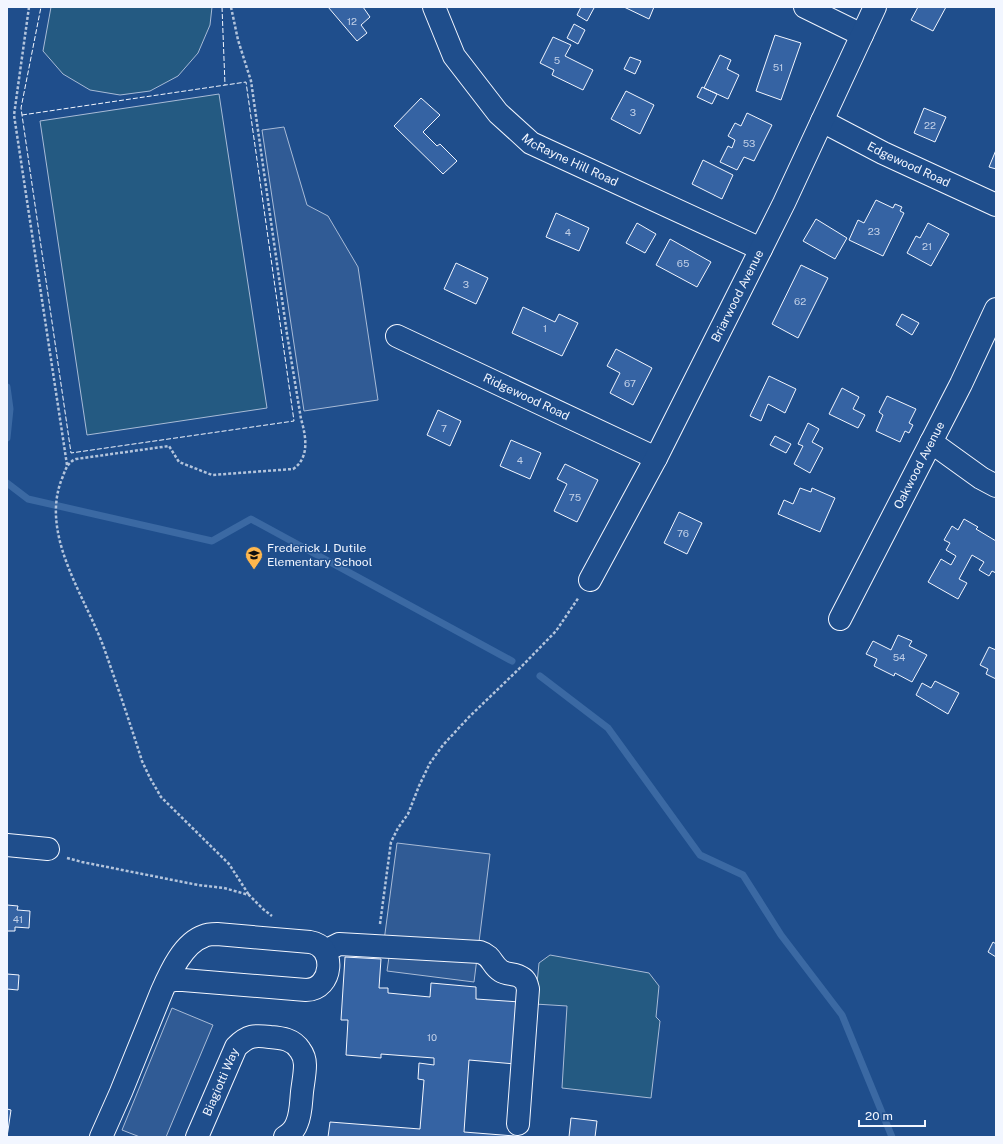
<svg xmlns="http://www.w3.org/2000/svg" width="1003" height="1144" font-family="'Public Sans',sans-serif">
	<rect width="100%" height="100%" fill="#1f4e8c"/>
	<path fill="#245a82" stroke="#a8bbd7" d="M51,7H212L210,25L198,53L178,76L150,91L120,95L90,90L63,74L43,51Z
		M219,94L267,408L87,435L40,121Z
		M550,955L649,973L659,986L656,1017L660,1021L651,1098L562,1088L567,1006L535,1004L539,963Z"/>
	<path fill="#305b95" stroke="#a8bbd7" d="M284,127L307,205L328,216L358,267L378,400L304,411L262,130Z
		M397,843L490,854L474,982L387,971L389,957L382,956Z
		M172,1008L213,1025L166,1137H140L122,1130Z"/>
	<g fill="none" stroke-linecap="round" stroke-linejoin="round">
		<path stroke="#3b69a3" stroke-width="7" d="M7,387L10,409L7,438
			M7,483L28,499L212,541L251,519L512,661
			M540,676L608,728L700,855L743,875L781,935L842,1015L892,1137"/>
	</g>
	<path fill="#3563a3" stroke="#f2f6ff" d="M328,7H363L370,17L361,25L367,33L357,41Z
		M581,7H591L594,8L587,21L577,15Z
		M624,7H654L649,19Z
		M918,7H946L933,31L911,20Z
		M574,24L585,30L578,44L567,38Z
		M775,35L801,43L781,100L756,91Z
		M553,37L571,45L565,56L593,70L583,90L552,75L554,70L540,63Z
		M720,55L731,60L727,69L739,75L728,99L704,88Z
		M630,57L641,61L635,74L624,69Z
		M702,87L717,94L712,104L697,97Z
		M626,91L654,105L640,134L611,119Z
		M421,98L440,115L423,132L437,146L440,144L457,161L443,174L394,126Z
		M924,108L946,117L935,142L914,133Z
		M747,113L772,125L754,161L744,157L737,170L720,162L728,146L732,148L735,140L728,136L735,123L741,126Z
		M996,150V169L989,167Z
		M703,160L733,175L722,199L692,184Z
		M876,200L893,208L895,204L902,207L900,211L904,213L883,256L849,240L858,220L864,223Z
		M556,213L589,228L579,251L546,237Z
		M816,219L847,238L835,259L803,241Z
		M637,223L656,234L645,253L626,243Z
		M928,223L949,234L931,266L907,253L916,236L920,238Z
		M670,239L711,262L697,287L656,265Z
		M456,263L488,278L476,304L444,289Z
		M801,265L828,278L798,338L772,324Z
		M523,307L555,322L559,314L578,323L562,356L512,333Z
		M902,314L919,323L912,335L896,325Z
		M616,349L652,368L633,405L610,393L620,373L607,366Z
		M769,376L796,389L785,413L768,404L761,421L750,416Z
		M842,388L859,397L853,409L865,415L858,428L829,414Z
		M887,396L916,409L909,423L913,425L909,433L905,431L900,442L876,431L883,415L879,412Z
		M438,410L461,421L450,446L427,435Z
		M808,423L819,429L812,442L823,448L810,473L794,464L803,446L798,444Z
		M775,436L791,444L786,453L770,445Z
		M511,440L541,453L530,479L500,466Z
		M565,464L598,480L577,522L554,511L567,484L557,479Z
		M800,488L811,492L812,488L835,498L820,532L778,514L784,500L793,504Z
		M679,512L702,523L687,554L664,543Z
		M964,519L978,527L976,529L996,541V573L992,571L989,576L979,570L984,562L972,555L959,579L967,583L958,599L928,582L941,559L951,565L956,556L946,550L950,543L944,540L952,526L958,530Z
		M898,635L912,641L909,646L927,655L912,682L895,673L894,676L874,666L877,659L866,654L873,641L891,650Z
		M989,647L996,650V679L986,674L988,669L980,665Z
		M935,681L959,693L948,714L916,695L922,683L931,688Z
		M7,905L18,906L17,910L30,911L29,928L15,927V931H7Z
		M993,942L996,944V957L988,952Z
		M345,957L381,959L379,988H388V993L430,997L431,983L476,987V999L520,1002L515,1064L469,1060L464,1132L527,1137H328L330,1122L420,1129L424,1080L418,1079L419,1063L434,1065V1058L381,1054V1058L346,1055L348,1020H341Z
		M7,974L19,975L18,990L7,989Z
		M7,1109L11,1110L7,1137Z
		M571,1118L597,1121L595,1137H569Z"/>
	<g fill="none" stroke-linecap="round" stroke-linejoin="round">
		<defs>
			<g id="minor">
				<path id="s1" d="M434,7L454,56L498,113L531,143L761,249"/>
				<path d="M805,7L862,35"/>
				<path id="s2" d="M822,121L883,153L996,205"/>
				<path id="s3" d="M397,336L656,458"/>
				<path d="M931,442L981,478L996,486"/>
				<path id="s4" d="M590,580L656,458L761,249L784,203L875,7"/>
				<path id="s5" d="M840,619L961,384L996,309"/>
				<path d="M7,845L48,849"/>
				<path d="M325,951L339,944L480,952C493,956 491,965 501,971C507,975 516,973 522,978C526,980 527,985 528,989L518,1124"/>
				<path d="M101,1137L121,1092L162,991C170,973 183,943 204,936C208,934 213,934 217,934L310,942C337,946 333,990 306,990L183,980H174L166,982"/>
				<path id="s6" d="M197,1137L236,1047C248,1035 255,1035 270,1037C282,1038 293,1039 300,1050C303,1054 305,1059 305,1065C305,1074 303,1083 302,1092C301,1102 301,1114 297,1123C295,1129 290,1134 285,1137"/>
			</g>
		</defs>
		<use href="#minor" stroke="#f2f6ff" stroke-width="24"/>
		<path stroke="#b3c4dc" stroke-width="2.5" stroke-dasharray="3 2" stroke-linecap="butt" d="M29,7L14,115L67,465
			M231,7L238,40L251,81L287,334L301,419C306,436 310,458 293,469L212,475L179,462L169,446L76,459C66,463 65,472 61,481C41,537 85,596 104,648C117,685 130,723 142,761L150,778L161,797L229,864L249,895
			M67,858L82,862L198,885L224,888L249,895L263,909L272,916
			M380,924L391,842L398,828L408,814L419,786L430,763L443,745L469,717L523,665L556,631L579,597"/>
		<use href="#minor" stroke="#1f4e8c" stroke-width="22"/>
		<path stroke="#f2f6ff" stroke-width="1" stroke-dasharray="5 2" stroke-linecap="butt" d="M222,7L225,85
			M22,115L246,82L294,421L71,453L22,115L21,108L41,7"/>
	</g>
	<defs>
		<symbol id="school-pin" viewBox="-11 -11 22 30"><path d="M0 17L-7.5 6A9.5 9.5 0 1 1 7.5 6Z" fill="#ffb74d" stroke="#1f4e8c"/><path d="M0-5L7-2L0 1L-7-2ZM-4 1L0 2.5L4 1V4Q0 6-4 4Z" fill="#111"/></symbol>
	</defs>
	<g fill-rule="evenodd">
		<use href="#school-pin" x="244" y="545" width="20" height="27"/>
	</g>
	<g text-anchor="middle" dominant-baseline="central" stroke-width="3" stroke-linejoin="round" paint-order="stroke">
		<g font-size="10" fill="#c3d1e8">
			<text x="352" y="21">12</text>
			<text x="557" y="60">5</text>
			<text x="778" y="67">51</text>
			<text x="633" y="112">3</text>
			<text x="930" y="125">22</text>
			<text x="749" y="143">53</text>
			<text x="874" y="231">23</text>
			<text x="568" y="232">4</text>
			<text x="927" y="246">21</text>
			<text x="683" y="263">65</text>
			<text x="466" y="284">3</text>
			<text x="800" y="301">62</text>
			<text x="545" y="328">1</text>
			<text x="630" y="383">67</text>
			<text x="444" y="428">7</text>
			<text x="520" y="460">4</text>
			<text x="575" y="497">75</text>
			<text x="683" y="533">76</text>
			<text x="899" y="657">54</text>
			<text x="18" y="919">41</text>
			<text x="432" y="1037">10</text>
		</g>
		<g font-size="12" fill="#f2f6ff" stroke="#1f4e8c">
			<text stroke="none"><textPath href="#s1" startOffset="212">McRayne Hill Road</textPath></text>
			<text stroke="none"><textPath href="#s2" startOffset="97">Edgewood Road</textPath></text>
			<text stroke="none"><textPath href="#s4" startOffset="320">Briarwood Avenue</textPath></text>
			<text stroke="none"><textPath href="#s3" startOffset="143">Ridgewood Road</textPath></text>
			<text stroke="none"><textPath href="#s5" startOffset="173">Oakwood Avenue</textPath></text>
			<text stroke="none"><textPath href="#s6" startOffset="60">Biagiotti Way</textPath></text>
		</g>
		<g font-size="12" fill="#f2f6ff" stroke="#1f4e8c" text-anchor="start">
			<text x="267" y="548">Frederick J. Dutile<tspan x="267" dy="14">Elementary School</tspan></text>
		</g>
	</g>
	<rect width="1003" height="1144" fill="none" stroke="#f2f6ff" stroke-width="16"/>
	<path d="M859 1120v6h66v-6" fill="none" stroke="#f2f6ff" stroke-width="2"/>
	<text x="865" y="1120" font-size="12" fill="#f2f6ff" stroke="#1f4e8c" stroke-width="3" paint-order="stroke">20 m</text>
</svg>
